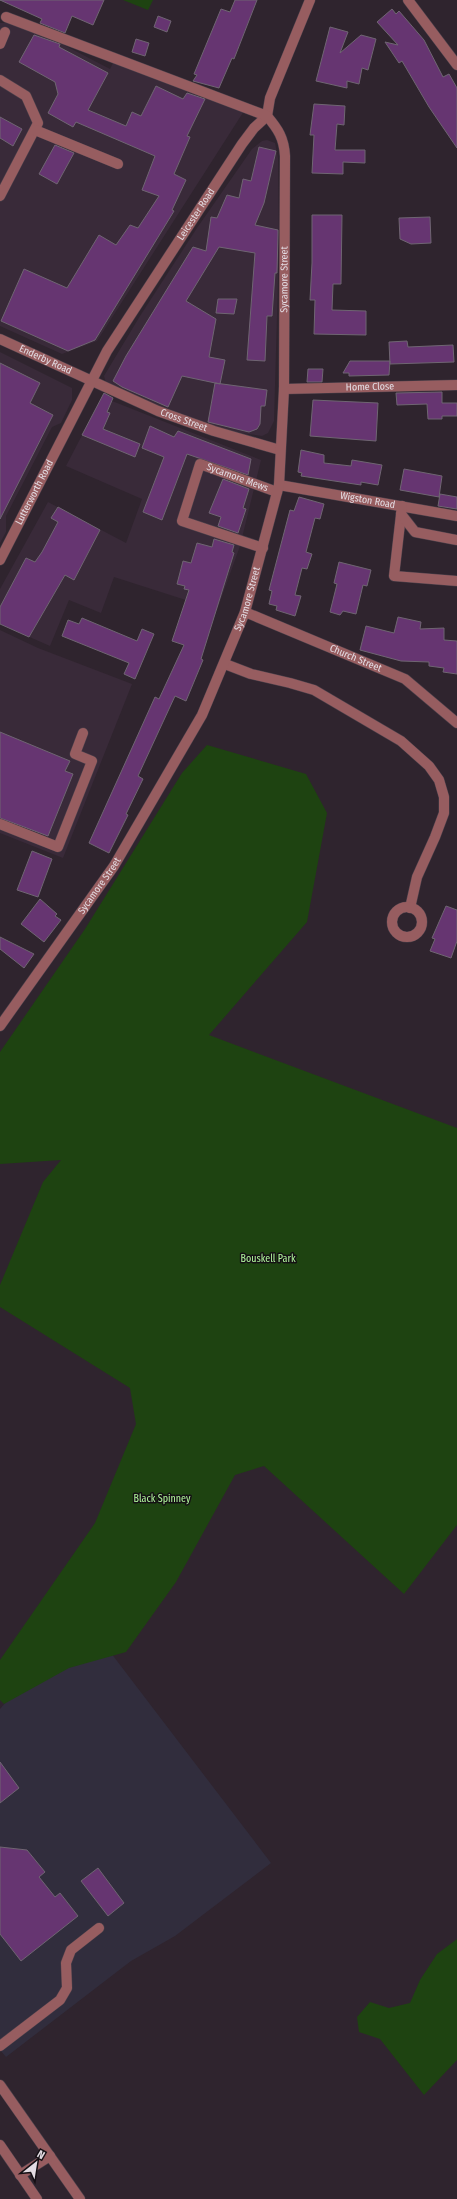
<svg xmlns="http://www.w3.org/2000/svg" width="457" height="2199" font-family="'Fira Sans Condensed',sans-serif">
	<rect width="100%" height="100%" fill="#2f242e"/>
	<path fill="#392a39" d="M0,23H9L60,43L110,69L114,61L244,111L97,341L62,354L0,326Z
		M267,140L275,143L278,158L279,246L274,421L268,433L262,436L221,430L165,409L106,383L104,376L140,316L197,228L252,149L262,141Z
		M0,352L72,388V400L61,423L52,427L6,516V532L0,543Z
		M102,397L261,460L240,546L217,610L114,577L101,613L69,600L50,646L0,624V589L48,502L126,543L142,499L66,466Z
		M0,630L38,648L132,684L63,858L0,833Z"/>
	<path fill="#312d3d" d="M82,1615L271,1863L175,1936L131,1961L6,2057L0,2050V1709Z"/>
	<path fill="#1e4311" d="M123,0H153L148,10Z
		M207,745L306,774L327,813L307,922L209,1035L457,1128V1525L404,1594L264,1466L235,1475L176,1582L126,1652L69,1668L4,1704L0,1700V1660L95,1523L136,1424L130,1388L0,1307V1285L43,1182L61,1160L0,1164V1052L85,929L182,773Z
		M457,1939V2060L424,2095L380,2039L359,2032L357,2017L370,2002L389,2008L410,2003L420,1980L437,1954Z"/>
	<path fill="#663571" stroke="#6f6572" d="M0,0H104L93,25L72,16L65,33L40,23L42,19Z
		M235,0H257L234,59L232,58L219,88L193,81L197,75L194,74L221,9L230,12Z
		M392,9L396,14L399,11L424,40L443,77L449,74L457,88V148L429,107L402,61L399,63L385,42L398,45L377,22Z
		M158,16L171,21L167,32L154,27Z
		M330,27L348,32L340,53L361,35L376,39L368,70L362,68L359,84L347,81V88L316,81Z
		M34,35L60,44L59,47L108,73L88,110L126,126L132,112L141,116L156,86L183,99L187,93L205,99L187,136L190,137L174,174L186,180L172,210L174,211L95,340L68,351L1,321L24,269L67,288L99,235L116,245L130,225L138,228L159,196L142,190L155,156L76,122L73,127L48,113L58,94L55,82L19,62Z
		M136,39L149,43L145,56L132,52Z
		M314,104L345,106L344,125L337,124L335,150H365V163L343,162V174L312,173L314,135H310Z
		M0,117L22,129L13,146L0,138Z
		M55,145L74,153L57,184L39,174Z
		M259,147L276,151L264,203L255,225L278,230V233L277,273H275L272,316H267L265,361L247,360L255,253L219,247L186,301L216,319L209,357L225,360L220,384L182,376L168,407L122,387L113,381L126,356L193,247L206,251L211,217L217,218L227,195L239,198L243,179L251,181Z
		M312,215H342L341,284H333L332,310L366,311V335L314,334L315,300H310L312,263Z
		M430,217L431,243L411,244L400,239L399,218Z
		M218,299H237L234,314L216,313Z
		M407,341L408,347L453,345L454,362L390,364L389,342Z
		M350,361H390L389,375L349,376V373H343Z
		M0,363L40,383L30,403L53,415L0,519Z
		M308,369H323L322,382H307Z
		M215,383L267,390L265,406H261L260,424L257,429L249,432L208,422Z
		M442,392V403H457V416H442V419H428L427,404L397,405L396,393Z
		M104,393L113,398L107,412L110,413L103,429L140,444L135,457L82,435Z
		M313,400L378,403L376,441L310,436Z
		M150,426L174,437L178,431L251,459L248,475L187,454L162,520L143,512L164,457L142,448Z
		M301,450L324,455V463L351,466L352,460L382,465L378,485L361,482V485L301,476L302,473L298,472Z
		M404,469L442,476L439,497L400,490Z
		M223,479L249,489L243,508L246,509L238,533L218,526L221,517L209,513Z
		M440,494L457,497V509L438,506Z
		M299,497L324,504L320,519L315,518L306,552L312,554L307,569L302,568L295,595L301,596L295,616L276,610L277,606L269,604L272,591L269,590L290,510L294,511Z
		M58,507L100,530L74,580L65,575L29,637L0,624V607L26,558L35,562L42,552L58,522L51,518Z
		M214,539L234,545L232,552L234,553L201,659L203,660L186,701L175,696L138,776L143,779L126,814L128,815L109,853L89,843L155,697L159,699L184,645L172,641L189,590L184,589L185,586L177,584L183,561L191,563L197,543L212,547Z
		M339,562L371,570L367,586L363,585L356,614L343,611L340,615L330,612L337,584L334,583Z
		M398,617L421,622L420,629L444,628V640L457,641V674L443,672L444,668L429,666V662L401,661L360,650L366,626L394,633Z
		M82,618L137,641L142,629L154,634L135,679L124,674L129,663L62,636L68,620L79,624Z
		M0,732L70,761L65,771L73,774L48,836L0,818Z
		M32,851L52,859L38,897L17,890Z
		M40,899L57,914L55,916L61,920L44,942L21,924Z
		M446,906L457,910V941L451,958L430,951L435,939L432,938Z
		M0,937L34,954L24,968L0,949Z
		M0,1762L19,1788L0,1803Z
		M0,1847L27,1850L45,1872L39,1877L55,1897L60,1893L78,1916L21,1961L0,1934Z
		M98,1868L124,1903L108,1916L81,1881Z"/>
	<g fill="none" stroke-linecap="round" stroke-linejoin="round">
		<defs>
			<g id="minor">
				<path d="M408,0L457,65"/>
				<path d="M0,44L5,32"/>
				<path d="M0,80L26,96L38,123L0,196"/>
				<path d="M35,130L118,164"/>
				<path id="s1" d="M0,339L158,411L214,431L280,450"/>
				<path id="s2" d="M284,389L457,385"/>
				<path id="s3" d="M279,485L457,516"/>
				<path d="M402,506L394,576L457,581"/>
				<path d="M401,514L415,532L457,540"/>
				<path id="s4" d="M263,548L182,521L200,464L277,492"/>
				<path id="s5" d="M0,560L107,351L242,144L254,128L267,116L270,98L310,0"/>
				<path id="s6" d="M245,612L405,679L457,723"/>
				<path d="M225,664L251,674L290,683L314,690L401,741L429,766L439,780L444,797V813L435,837L417,877L410,908"/>
				<path d="M0,824L58,847L92,761L75,754L83,733"/>
				<circle cx="407" cy="922" r="15"/>
				<path id="s7" d="M0,1026L114,866L202,715L245,612L279,485L284,389L285,156C284,138 278,129 267,116L6,17"/>
				<path d="M0,2046L60,2000L67,1988L66,1963L71,1950L99,1928"/>
				<path d="M0,2085L80,2199"/>
				<path d="M0,2145L37,2199"/>
				<path d="M20,2175L50,2156"/>
			</g>
		</defs>
		<use href="#minor" stroke="#4c414b" stroke-width="11"/>
		<use href="#minor" stroke="#975d60" stroke-width="10"/>
	</g>
	<g text-anchor="middle" dominant-baseline="central" stroke-width="3" stroke-linejoin="round" paint-order="stroke">
		<g font-size="10" fill="#e3dce3" stroke="#140f14">
			<text stroke="none"><textPath href="#s5" startOffset="398">Leicester Road</textPath></text>
			<text stroke="none"><textPath href="#s7" startOffset="820">Sycamore Street</textPath></text>
			<text stroke="none"><textPath href="#s1" startOffset="50">Enderby Road</textPath></text>
			<text stroke="none"><textPath href="#s2" startOffset="86">Home Close</textPath></text>
			<text stroke="none"><textPath href="#s1" startOffset="201">Cross Street</textPath></text>
			<text stroke="none"><textPath href="#s4" startOffset="185">Sycamore Mews</textPath></text>
			<text stroke="none"><textPath href="#s5" startOffset="76">Lutterworth Road</textPath></text>
			<text stroke="none"><textPath href="#s3" startOffset="90">Wigston Road</textPath></text>
			<text stroke="none"><textPath href="#s7" startOffset="496">Sycamore Street</textPath></text>
			<text stroke="none"><textPath href="#s6" startOffset="120">Church Street</textPath></text>
			<text stroke="none"><textPath href="#s7" startOffset="172">Sycamore Street</textPath></text>
		</g>
		<g font-size="10" fill="#b3fa9e" stroke="#140f14">
			<text x="268" y="1259">Bouskell Park</text>
			<text x="162" y="1499">Black Spinney</text>
		</g>
	</g>
	<g transform="translate(36 2163) rotate(30)" stroke="#140f14" stroke-width="3" paint-order="stroke">
	<path d="M0-3L7 15L0 10L-7 15Z" fill="#e3dce3"/>
	<text y="-6" font-size="11" font-weight="bold" text-anchor="middle" fill="#e3dce3">N</text>
	</g>
</svg>
